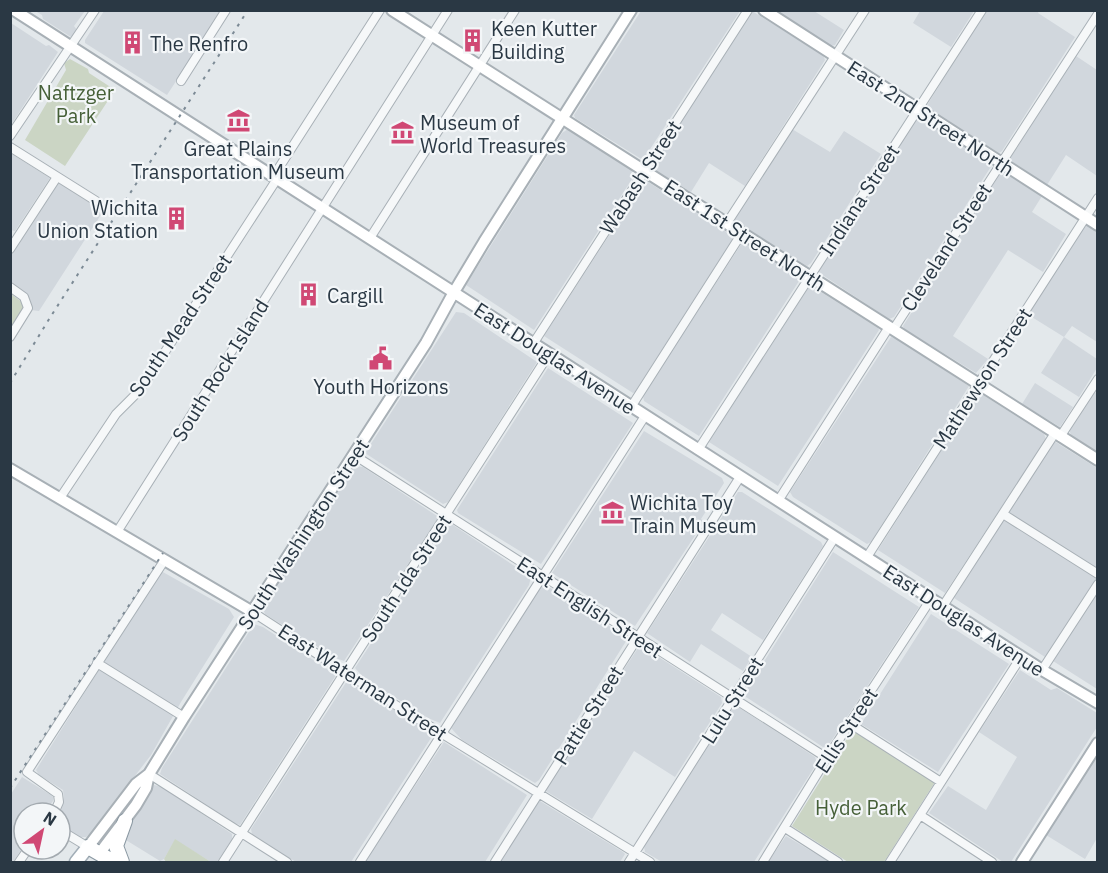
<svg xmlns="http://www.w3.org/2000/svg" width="1108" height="873" font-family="'IBM Plex Sans',sans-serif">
	<rect width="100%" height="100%" fill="#e3e8eb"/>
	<path fill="#d1d7dd" d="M35,11H85L74,26L77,30L71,37L43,19L42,15Z
		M104,11H222L167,95L85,43V40Z
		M641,11H740L643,160L575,118L574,115Z
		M752,11L823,55L825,60L745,186L709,163L691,192L654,169L653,163Z
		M776,11H814L844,30L835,45L831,46Z
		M920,11V10L974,11L951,47L913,23Z
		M985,11H1039L1038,13L1075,37L1002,151L999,153L926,107Z
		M11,23L46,46L49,45L58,52L11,125Z
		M1076,56L1097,70V176L1066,155L1047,185L1013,162L1010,158Z
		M919,117L990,162L992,165L894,317L889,319L818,272L917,118Z
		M568,129L631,170L634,176L534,330L466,285L562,133Z
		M792,129L830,152L844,131L881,154L811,263L807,266L735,221V218Z
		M10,153L50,178L15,231L11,230Z
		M1004,171L1042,196L1032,212L1066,234L1043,272L1008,250L953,336L988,359L976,373L904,329L903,326L1001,172Z
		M645,180L734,237L635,392L633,393L544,336Z
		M58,184H61L104,210L39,311L31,310L28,297L11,282L10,256Z
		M1088,225L1097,231V342L1072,326L1064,337L1097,359V368L1079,397L1041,373L1064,337L1027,314L1084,226Z
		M742,243H746L798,277L799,281L699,436L644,401L643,396Z
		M810,285L878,328L879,330L778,486L709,442Z
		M456,312L464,313L537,362L448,502L443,504L365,453Z
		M891,337L897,339L969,386L871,542L867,544L793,497L790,492Z
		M548,368L633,423L541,564L458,513L457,510Z
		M1035,383L1073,407L1060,427L1022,404Z
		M1095,392L1097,394V452L1071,435L1069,429Z
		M980,393L1044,434L1046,439L945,593L878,550L977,394Z
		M644,431L722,478L724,483L701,519L704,522L635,626L552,573Z
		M1054,441L1097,468V577L1045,657L954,598Z
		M355,466L363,467L437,516V520L344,661L333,657L265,614L263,608Z
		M738,492H742L821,542L823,546L763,640L722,613L711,630L752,657L743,671L701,644L690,662L647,633Z
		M449,524L453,525L531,577L529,585L440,723L428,718L364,678L355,668Z
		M833,552L919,607L826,749L743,695Z
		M161,571L229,609L234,617L181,702L151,755L91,833L86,837H80L60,824V813H58L64,798L63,790L39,775L36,770Z
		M544,584L628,638L539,780L535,783L462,740L451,728L541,586Z
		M1097,590V689L1053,661Z
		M931,614L1009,664L938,772L861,724Z
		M254,624L263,627L336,675L240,825L234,823L160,774L162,768Z
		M640,645L721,697L722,703L675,777L634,751L592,819L549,793L546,791L547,787Z
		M1020,670L1051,690L1057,688L1097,713V727L1011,862H1003L929,813L948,786L986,810L1017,757L979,732Z
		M347,681L430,732L431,738L351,862H296L252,834L251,829Z
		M734,706H737L815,757L817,763L754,862H662L645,852L644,846Z
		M444,742L527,795L485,862H365Z
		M1097,753V838L1085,859L1046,835Z
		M22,777L51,795L53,797V801L45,813H24V845L13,862H11V794Z
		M154,785L162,787L232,834V839L217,862H211L175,840L164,859L160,861L121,837Z
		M540,801L623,852L625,854L620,862H498L537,802Z
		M786,836L828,861L827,862H768Z"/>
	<path fill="#cbd5c4" d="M70,59L88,69L89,73L115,90L65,166L25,140L66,70L64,63Z
		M11,294L22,302L24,308L11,328Z
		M853,729L935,782L884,862H848L792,826Z
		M175,839L211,862H166L164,859Z"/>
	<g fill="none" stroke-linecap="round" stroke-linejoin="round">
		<defs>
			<path id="street" d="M181,81L226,10
				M10,136L95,10
				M10,147L96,201
				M273,177L380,10
				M727,223L865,10
				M370,238L515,10
				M10,249L57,177
				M10,287L24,297L28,308L10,337
				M893,330L1098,14
				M533,344L748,10
				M631,407L742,233
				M1060,437L1098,379
				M698,450L982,10
				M354,455L827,758
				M60,498L116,414L135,395L148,378L277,179
				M778,501L889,327
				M1003,514L1098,574
				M117,532L448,10
				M867,557L1098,198
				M943,606L1055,433
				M251,611L394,704L650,862
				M97,663L184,717
				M1042,670L1098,584
				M849,723L941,782
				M149,774L287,862
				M54,813L59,802L58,794L27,772L164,561
				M920,815L992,862
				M785,828L838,862
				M60,830L88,847
				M19,862L28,849
				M223,862L549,354
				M360,862L645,416
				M495,862L740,477
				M629,862L835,537
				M763,862L827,758L931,599
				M890,862L1021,657"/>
			<path id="secondary" d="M14,10L1042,670L1098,703
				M392,10L1098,460
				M764,10L1098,225
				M10,469L251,611
				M88,847L136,784L149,774
				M99,854L136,805L146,788L149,774L184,717L426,343L454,292L484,242L631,10
				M1022,862L1098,743"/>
			<path id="primary" d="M76,862L88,847"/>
			<path id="highway" d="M88,847L114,862
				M122,862L116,846L125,821"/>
		</defs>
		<use href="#street" stroke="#a8b0b6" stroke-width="10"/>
		<use href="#secondary" stroke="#a8b0b6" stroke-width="14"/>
		<use href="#primary" stroke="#a2aeb7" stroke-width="15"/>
		<use href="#highway" stroke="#8a98a2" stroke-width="16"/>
		<use href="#street" stroke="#f6f8f9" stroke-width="8"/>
		<use href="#secondary" stroke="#fff" stroke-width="10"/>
		<use href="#primary" stroke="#fff" stroke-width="12"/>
		<use href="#highway" stroke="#fff" stroke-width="14"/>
		<path stroke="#7c8a95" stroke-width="2" stroke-dasharray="3 6" stroke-linecap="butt" d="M10,383L51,316L248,10
			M10,788L163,553"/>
	</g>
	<defs>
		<symbol id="building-bare" viewBox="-9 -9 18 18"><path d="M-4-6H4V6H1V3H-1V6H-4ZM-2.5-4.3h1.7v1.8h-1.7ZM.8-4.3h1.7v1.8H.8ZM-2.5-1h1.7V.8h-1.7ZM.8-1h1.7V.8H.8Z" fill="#d04874" stroke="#f3f6f8" stroke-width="2.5" paint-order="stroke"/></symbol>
		<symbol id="museum-bare" viewBox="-9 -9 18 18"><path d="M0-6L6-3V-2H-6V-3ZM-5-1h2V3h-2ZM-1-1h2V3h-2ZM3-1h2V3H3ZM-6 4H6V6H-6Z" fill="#d04874" stroke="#f3f6f8" stroke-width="2.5" paint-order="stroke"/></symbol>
		<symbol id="civic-bare" viewBox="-9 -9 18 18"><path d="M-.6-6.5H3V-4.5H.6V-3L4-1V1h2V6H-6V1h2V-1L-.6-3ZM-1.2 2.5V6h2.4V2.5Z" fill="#d04874" stroke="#f3f6f8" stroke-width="2.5" paint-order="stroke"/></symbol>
	</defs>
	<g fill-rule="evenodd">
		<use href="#building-bare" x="456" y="24" width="33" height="33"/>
		<use href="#building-bare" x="116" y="26" width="33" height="33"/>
		<use href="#museum-bare" x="222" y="104" width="33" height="33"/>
		<use href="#museum-bare" x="386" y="116" width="33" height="33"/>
		<use href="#building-bare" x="160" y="202" width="33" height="33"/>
		<use href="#building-bare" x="292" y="278" width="33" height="33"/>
		<use href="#civic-bare" x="364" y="342" width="33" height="33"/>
		<use href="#museum-bare" x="596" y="496" width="33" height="33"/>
	</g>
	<g text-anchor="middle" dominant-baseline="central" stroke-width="4.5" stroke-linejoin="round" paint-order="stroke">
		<g font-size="20" fill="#2a3844" stroke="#f3f6f8" text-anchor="start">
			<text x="491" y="28">Keen Kutter<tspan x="491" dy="23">Building</tspan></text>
			<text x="150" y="43">The Renfro</text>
			<text x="420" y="122">Museum of<tspan x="420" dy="23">World Treasures</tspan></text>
			<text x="238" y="148" text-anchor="middle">Great Plains<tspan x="238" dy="23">Transportation Museum</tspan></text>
			<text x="158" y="207" text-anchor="end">Wichita<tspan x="158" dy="23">Union Station</tspan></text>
			<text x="327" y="295">Cargill</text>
			<text x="381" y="386" text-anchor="middle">Youth Horizons</text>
			<text x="630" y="502">Wichita Toy<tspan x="630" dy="23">Train Museum</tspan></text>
		</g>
		<g font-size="20" fill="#466038" stroke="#f3f6f8">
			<text x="76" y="92">Naftzger<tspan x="76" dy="23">Park</tspan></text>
			<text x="861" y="807">Hyde Park</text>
		</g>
		<g font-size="20" fill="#2a3844" stroke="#f3f6f8">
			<text transform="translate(931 118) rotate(33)">East 2nd Street North</text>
			<text transform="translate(640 177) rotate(-57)">Wabash Street</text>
			<text transform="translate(859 200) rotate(-57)">Indiana Street</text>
			<text transform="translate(745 235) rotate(33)">East 1st Street North</text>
			<text transform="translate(946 247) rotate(-57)">Cleveland Street</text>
			<text transform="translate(180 325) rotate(-56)">South Mead Street</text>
			<text transform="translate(555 358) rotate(33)">East Douglas Avenue</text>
			<text transform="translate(220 370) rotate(-58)">South Rock Island</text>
			<text transform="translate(982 378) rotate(-57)">Mathewson Street</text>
			<text transform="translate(303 534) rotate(-57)">South Washington Street</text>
			<text transform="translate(406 578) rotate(-57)">South Ida Street</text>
			<text transform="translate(590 607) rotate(33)">East English Street</text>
			<text transform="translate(964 620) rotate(33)">East Douglas Avenue</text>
			<text transform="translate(363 682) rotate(33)">East Waterman Street</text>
			<text transform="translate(732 700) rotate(-58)">Lulu Street</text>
			<text transform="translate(588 715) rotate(-58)">Pattie Street</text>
			<text transform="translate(846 730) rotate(-57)">Ellis Street</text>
		</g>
	</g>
	<rect width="1108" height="873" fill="none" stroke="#2a3844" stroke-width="24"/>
	<g transform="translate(42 831) rotate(33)"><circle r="28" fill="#f3f6f8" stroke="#a3aab0" stroke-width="1.5"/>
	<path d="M0-4.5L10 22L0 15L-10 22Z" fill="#d04874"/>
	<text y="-9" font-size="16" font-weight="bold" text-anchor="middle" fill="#2a3844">N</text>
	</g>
</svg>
